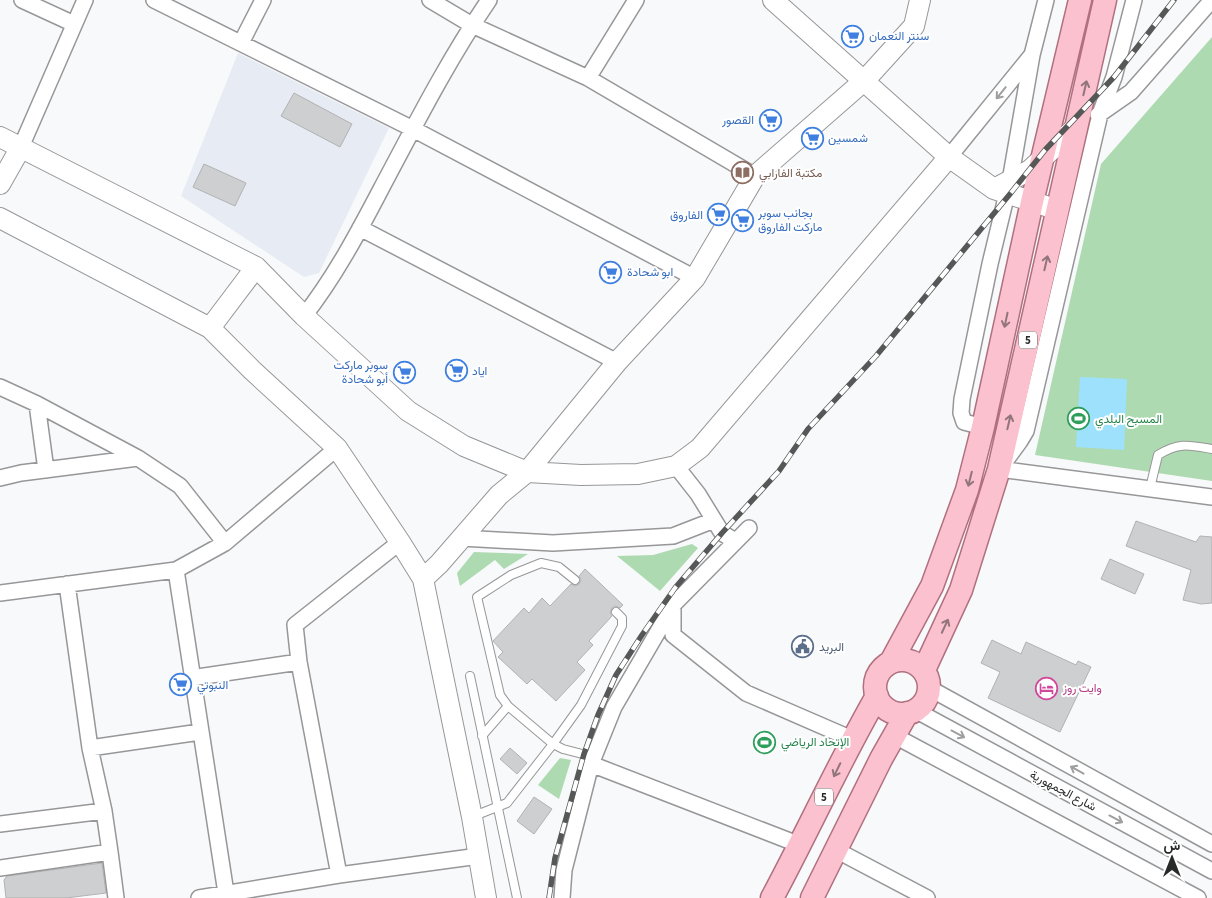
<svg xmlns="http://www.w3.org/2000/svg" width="1212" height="898" font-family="'Source Sans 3',Vazirmatn,sans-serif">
	<rect width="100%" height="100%" fill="#f8f9fa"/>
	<path fill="#e7ecf4" d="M238,53L389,128L319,273L304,277L181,196Z"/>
	<path fill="#aedab1" d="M1212,37V481L1035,455L1101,164Z
		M692,544L698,548L660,591L617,556L653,555Z
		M474,552L528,554L504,569L495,560L460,586L457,573Z
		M560,758L571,760L559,799L538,785Z"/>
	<path fill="#9de1fd" d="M1080,377L1127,379L1124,450L1076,447Z"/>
	<path fill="#cecfd0" stroke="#b1b2b3" d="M294,93L352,124L340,147L281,116Z
		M204,164L246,183L235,206L193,187Z
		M1136,521L1196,542L1200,536L1212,537V603L1201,604L1183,600L1191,570L1126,546Z
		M1110,559L1144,574L1135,594L1101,579Z
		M585,569L623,605L620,608L615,606L612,608L610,613L612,616L589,641L593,645L577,662L585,670L556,701L532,679L527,684L498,657L503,652L493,641L524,608L529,613L542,598L550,606L571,584L575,586L579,584L581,580L579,576Z
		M992,640L1021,654L1026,642L1076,665L1078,661L1091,667L1060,732L988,698L1000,672L981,663Z
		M510,748L527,763L517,774L500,759Z
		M534,797L552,809L534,834L517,821Z
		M102,863L106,893L66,898H6L4,880L7,876Z"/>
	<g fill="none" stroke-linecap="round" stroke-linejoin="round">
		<defs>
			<path id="lane" d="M1150,488L1158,455C1179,442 1189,445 1212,449
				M470,676L517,898
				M482,736L508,706L500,695L477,597L511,575L541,563L559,567L575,580
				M594,757L563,749L553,744L581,705L622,626V618L616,612
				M474,816L507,803L553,744L508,706"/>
			<path id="street" d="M22,0L74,24
				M154,0L413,129L695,278
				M430,0L472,25L588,78L755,176
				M241,43L263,0
				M588,78L636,0
				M1098,115L1131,92L1212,0
				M21,147L85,0
				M949,157L1031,56
				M360,228L617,362
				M304,316C334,278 358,233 381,189C415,125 448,60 489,0
				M0,387L37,404L138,458L180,486L225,543
				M37,404L46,470
				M983,427L964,422L961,413L962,399L990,264L1010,181L1032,55L1046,0
				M1004,463L1020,441L1026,431L1100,114L1114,77L1134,0
				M676,466L698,494L722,533L735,541
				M999,469L1212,497
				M0,478L21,473L138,458
				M461,538L553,543L673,536L714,520
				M176,570L226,893
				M67,584L90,748L104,811
				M0,593L176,570L225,543L337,448
				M673,606V635L746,693L852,739
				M191,678L299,662
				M929,688L1212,844
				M915,710L1212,871
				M893,735L1198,898
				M90,748L200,732
				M591,764L800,845
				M0,824L104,811L110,852L0,868
				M836,850L927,898
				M110,852L116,898
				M339,875L299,662L295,625L400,542
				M199,898L339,875L479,856
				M562,898L564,870L591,764L614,707L674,604L749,528"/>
			<path id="secondary" d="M773,0L949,157L994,189L1058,210
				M0,137L256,267L304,316L408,411L464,446L527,472L581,475L638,474L676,466L700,448L949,157
				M0,184L21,147
				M994,189L1030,170L1075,128
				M0,218L210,328L252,370L337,448L400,542L423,579L472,817L486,898
				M210,328L256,267
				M423,579L439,564L499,495L527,472L617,362L695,278L755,176L865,80L914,26L920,0"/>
			<path id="primary" d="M875 687a27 27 0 1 1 54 0a27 27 0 1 1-54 0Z
				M891,662L932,586L967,490L983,427L1032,202L1080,0
				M924,670L961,590L999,469L1105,0
				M772,898C808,831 839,762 877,696
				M812,898L881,759L907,713"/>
		</defs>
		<use href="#lane" stroke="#979799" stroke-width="10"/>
		<use href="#street" stroke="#979799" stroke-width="18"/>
		<use href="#secondary" stroke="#979799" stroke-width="22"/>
		<use href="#primary" stroke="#b0707f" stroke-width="25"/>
		<use href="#lane" stroke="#fff" stroke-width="8"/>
		<use href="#street" stroke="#fff" stroke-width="15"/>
		<use href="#secondary" stroke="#fff" stroke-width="20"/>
		<use href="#primary" stroke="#fbc1ce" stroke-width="22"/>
		<defs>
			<path id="rail" d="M549,898L555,858L584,754L598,715L616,675L642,635L675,588L722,533L779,471L808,429L876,356L1010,194L1045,150L1114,77L1174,0"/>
		</defs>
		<use href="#rail" stroke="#565757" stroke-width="5.5"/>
		<use href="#rail" stroke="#fff" stroke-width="4" stroke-dasharray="11" stroke-linecap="butt"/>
	</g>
	<defs><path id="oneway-shaft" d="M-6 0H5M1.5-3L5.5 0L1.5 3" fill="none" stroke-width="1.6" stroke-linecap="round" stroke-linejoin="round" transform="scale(1.25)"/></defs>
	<g stroke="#92757c">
		<use href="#oneway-shaft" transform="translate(1085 88) rotate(-77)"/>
		<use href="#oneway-shaft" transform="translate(1046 263) rotate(-77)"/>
		<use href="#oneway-shaft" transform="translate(1006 320) rotate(102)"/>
		<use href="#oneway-shaft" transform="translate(1009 422) rotate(-77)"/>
		<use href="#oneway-shaft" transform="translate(970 479) rotate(104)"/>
		<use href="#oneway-shaft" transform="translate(945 626) rotate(-65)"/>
		<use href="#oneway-shaft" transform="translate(837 770) rotate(116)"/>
	</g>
	<g stroke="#9e9f9f">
		<use href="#oneway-shaft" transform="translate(1001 93) rotate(129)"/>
		<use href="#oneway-shaft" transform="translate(958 734) rotate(28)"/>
		<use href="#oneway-shaft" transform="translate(1077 770) rotate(-151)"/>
		<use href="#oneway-shaft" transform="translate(1116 819) rotate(28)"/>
	</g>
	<defs>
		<symbol id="supermarket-ring" viewBox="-11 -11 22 22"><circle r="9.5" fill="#fff" stroke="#3f7fe0" stroke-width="1.5"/><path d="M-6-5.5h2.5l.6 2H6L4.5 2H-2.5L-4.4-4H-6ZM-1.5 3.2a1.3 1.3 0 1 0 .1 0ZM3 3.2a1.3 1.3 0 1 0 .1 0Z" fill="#3f7fe0"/></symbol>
		<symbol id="library-ring" viewBox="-11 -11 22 22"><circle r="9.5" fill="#fff" stroke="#8d6e63" stroke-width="1.5"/><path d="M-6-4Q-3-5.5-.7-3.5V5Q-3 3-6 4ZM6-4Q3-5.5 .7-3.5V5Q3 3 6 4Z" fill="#8d6e63"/></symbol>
		<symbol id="stadium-ring" viewBox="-11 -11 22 22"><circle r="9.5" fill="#fff" stroke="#2e9e5b" stroke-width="1.5"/><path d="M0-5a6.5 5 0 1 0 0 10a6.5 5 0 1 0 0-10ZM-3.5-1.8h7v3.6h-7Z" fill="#2e9e5b"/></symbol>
		<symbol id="civic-ring" viewBox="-11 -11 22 22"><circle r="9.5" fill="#fff" stroke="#5c6f8a" stroke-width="1.5"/><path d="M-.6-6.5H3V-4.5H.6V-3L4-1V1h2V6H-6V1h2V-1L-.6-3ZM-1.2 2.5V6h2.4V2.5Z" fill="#5c6f8a"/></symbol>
		<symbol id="hotel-ring" viewBox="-11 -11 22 22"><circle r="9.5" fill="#fff" stroke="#d1479c" stroke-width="1.5"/><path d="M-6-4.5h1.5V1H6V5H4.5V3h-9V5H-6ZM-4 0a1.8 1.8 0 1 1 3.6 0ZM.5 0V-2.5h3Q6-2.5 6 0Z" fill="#d1479c"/></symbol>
	</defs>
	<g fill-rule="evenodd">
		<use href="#supermarket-ring" x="840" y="24" width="25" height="25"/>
		<use href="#supermarket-ring" x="758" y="108" width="25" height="25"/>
		<use href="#supermarket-ring" x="800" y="126" width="25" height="25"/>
		<use href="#library-ring" x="730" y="160" width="25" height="25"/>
		<use href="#supermarket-ring" x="706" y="202" width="25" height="25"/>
		<use href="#supermarket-ring" x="730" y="208" width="25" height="25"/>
		<use href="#supermarket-ring" x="598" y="260" width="25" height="25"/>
		<use href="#supermarket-ring" x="444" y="358" width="25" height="25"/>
		<use href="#supermarket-ring" x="392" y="360" width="25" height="25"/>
		<use href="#stadium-ring" x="1066" y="406" width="25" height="25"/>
		<use href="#civic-ring" x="790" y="634" width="25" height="25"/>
		<use href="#supermarket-ring" x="168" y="672" width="25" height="25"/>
		<use href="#hotel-ring" x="1034" y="676" width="25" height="25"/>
		<use href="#stadium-ring" x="752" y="730" width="25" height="25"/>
	</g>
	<g text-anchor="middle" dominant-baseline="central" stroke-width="4" stroke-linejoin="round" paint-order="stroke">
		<g fill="#fff" stroke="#686969" stroke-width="1">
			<rect x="1019" y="331.5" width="18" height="17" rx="4"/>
			<rect x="815" y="788.5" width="18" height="17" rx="4"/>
		</g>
		<g font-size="11" font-weight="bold" fill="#282929">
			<text x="1028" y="340">5</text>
			<text x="824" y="797">5</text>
		</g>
		<g font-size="12" fill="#366cbe" stroke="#fff" text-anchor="start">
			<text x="869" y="36">سنتر النعمان</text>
			<text x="754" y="120" text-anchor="end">القصور</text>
			<text x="828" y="138">شمسين</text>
			<text x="758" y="213">بجانب سوبر<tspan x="758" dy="14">ماركت الفاروق</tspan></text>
			<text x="703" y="215" text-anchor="end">الفاروق</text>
			<text x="627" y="272">ابو شحادة</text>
			<text x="388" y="365" text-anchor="end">سوبر ماركت<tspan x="388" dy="14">أبو شحادة</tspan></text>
			<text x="472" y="371">اياد</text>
			<text x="197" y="685">النبوتي</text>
		</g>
		<g font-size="12" fill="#785e54" stroke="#fff" text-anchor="start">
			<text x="759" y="173">مكتبة الفارابي</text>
		</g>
		<g font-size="12" fill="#27864d" stroke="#fff" text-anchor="start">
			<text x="1095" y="419">المسبح البلدي</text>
			<text x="781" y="742">الإتحاد الرياضي</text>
		</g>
		<g font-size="12" fill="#4e5e75" stroke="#fff" text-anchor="start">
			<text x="819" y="647">البريد</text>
		</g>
		<g font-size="12" fill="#b23c85" stroke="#fff" text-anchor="start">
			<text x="1063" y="688">وايت روز</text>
		</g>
		<g font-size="12" fill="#282929" stroke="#fff">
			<text transform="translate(1063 791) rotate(28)">شارع الجمهورية</text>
		</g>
	</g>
	<g transform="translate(1172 858)" stroke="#ffffff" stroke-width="4" paint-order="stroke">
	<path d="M0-4L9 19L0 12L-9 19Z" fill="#282929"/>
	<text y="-8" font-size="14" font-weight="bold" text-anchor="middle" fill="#282929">ش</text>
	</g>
</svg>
